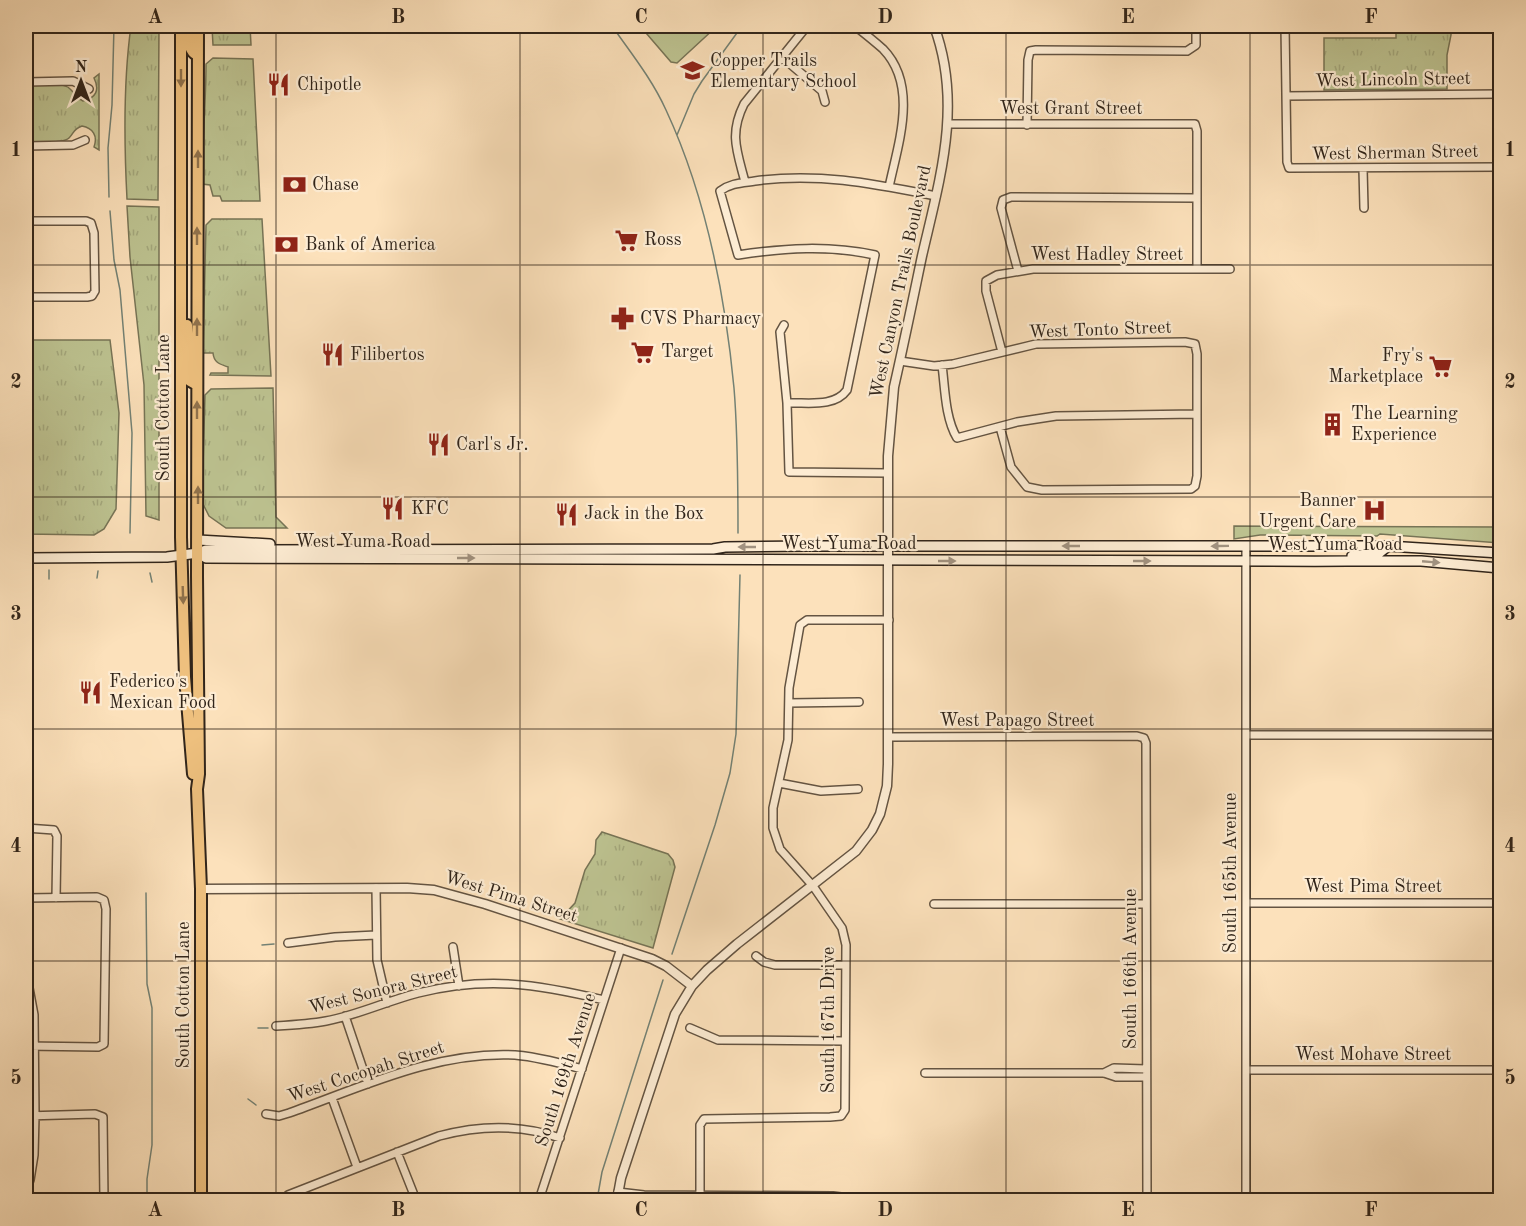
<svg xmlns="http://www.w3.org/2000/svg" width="1526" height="1226" font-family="'Old Standard TT',serif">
	<defs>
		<pattern id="grass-tufts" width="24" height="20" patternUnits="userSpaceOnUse" patternTransform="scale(1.5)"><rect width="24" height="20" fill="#bdc391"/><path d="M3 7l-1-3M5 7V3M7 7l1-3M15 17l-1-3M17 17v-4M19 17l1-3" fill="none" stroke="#a3a77c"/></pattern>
	</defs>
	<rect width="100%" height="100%" fill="#fce1bb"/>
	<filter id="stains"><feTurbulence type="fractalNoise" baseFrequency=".00333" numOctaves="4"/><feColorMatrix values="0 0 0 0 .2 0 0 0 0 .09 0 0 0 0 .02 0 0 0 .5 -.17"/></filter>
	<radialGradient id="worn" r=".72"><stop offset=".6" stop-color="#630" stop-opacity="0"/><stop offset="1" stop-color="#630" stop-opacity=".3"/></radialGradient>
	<path fill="url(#grass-tufts)" stroke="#777456" stroke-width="1.5" d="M131,26H159L158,200L127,199C124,142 123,83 131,26Z
		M208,26H250L251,45H213L212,27Z
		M1396,26H1451V35L1447,55V89L1324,90V38H1396Z
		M213,58L253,59L260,201H222L220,196H213L210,185L202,184C202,144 206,104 206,64Z
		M99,74V150L94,147C98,136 93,128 82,126C73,129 74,133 69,138C63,144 35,142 26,142V85C35,85 63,82 69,88C75,93 75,97 83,101C96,98 100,90 94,78Z
		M127,206L159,207V520L146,516L144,385L130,257Z
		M212,219H262L271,376L210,375L211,373H228V367C220,364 214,363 213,353H203L206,225Z
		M26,340H110L119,413L116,509L104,529L94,535L26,534Z
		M273,388L276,517L287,528H226L209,516L202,502L205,395L211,389Z
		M602,832L668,854L673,860L675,867L653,948L560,919L575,903L585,870L595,854L596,840Z"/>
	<path fill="#bdc391" stroke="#777456" stroke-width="1.5" d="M640,26H715L716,27L677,63L671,62Z
		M1234,526L1500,527V543L1380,534L1377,536L1260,535L1234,539Z"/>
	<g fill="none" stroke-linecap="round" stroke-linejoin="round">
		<path stroke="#738174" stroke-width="1.5" d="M612,26C631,53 652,79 666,110C706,196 725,294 734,388C738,436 738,485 738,533
			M677,135L694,94L702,81L742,26
			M109,197L108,148L112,105L114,26
			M110,211L114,260L120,290L132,433L130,533
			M49,570V579
			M150,573L152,582
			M97,578L98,571
			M146,893L147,984L152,1008V1145L147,1179V1200
			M262,945L274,944
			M672,954L715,825L730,773L736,734L740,575
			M258,1028H268
			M248,1099L256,1105
			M273,1200L277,1199
			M597,1200L602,1172L663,980"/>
		<defs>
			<path id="minor" d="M855,26C864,33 874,41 883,49C919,86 898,144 889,187
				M1285,26L1287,162L1289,168L1500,167
				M782,57L822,91L825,102
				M26,82L73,81L89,89
				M1286,96L1500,94
				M948,124H1195L1197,131V269
				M1027,125L1028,60L1030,51L1036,50L1187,51L1196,45V26
				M26,146L73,145L85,140
				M1363,169L1364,208
				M745,182C737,151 729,134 744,104L807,26
				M26,221H86L91,223L94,233L95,291L92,296L87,297H26
				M1018,271L1001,208L1003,200L1011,197L1197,198
				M784,325L780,332L787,403L789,472L888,473
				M1002,352L986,291V281L997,275L1033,269H1230
				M900,361L934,366L953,364L1036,344L1185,342L1195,344L1197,354V476L1195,486L1191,489L1042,490L1027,487L1011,467L1000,427
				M942,365C945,388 945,418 957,438L1017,422L1056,416L1197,414
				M787,403C807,402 834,408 847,390L875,255C829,245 784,248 738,255L720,191C731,183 742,183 755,181C818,172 875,184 936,196
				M789,703L859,702
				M1246,735H1500
				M889,737L1137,736L1144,738L1146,743L1147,1200
				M779,783L821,791L858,789
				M26,828L54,830L57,836L56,898
				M376,888L377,960L387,1003
				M26,898L97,897L104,900L106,909L104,1044L98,1047L26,1046
				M1246,903H1500
				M934,904H1146
				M288,943L335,937L376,935
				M453,947L459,986
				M756,956L764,962L775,965H845
				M26,972L34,1015L35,1116L34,1155L30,1180L26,1190
				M345,1016L368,1084
				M276,1026C293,1025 310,1024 326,1021C358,1015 387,1001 418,993C487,976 537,984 604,1000
				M690,1028L718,1040L845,1041
				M1246,1070H1500
				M925,1073H1104L1116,1077H1146
				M1104,1073L1114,1068L1146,1069
				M332,1098L357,1167
				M266,1114L279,1116L289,1113C362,1087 436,1051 515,1055C538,1057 560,1063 582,1069
				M26,1116L95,1114L103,1117L104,1200
				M397,1152L416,1200
				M618,1192L644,1195L833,1196L841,1197L845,1200
				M288,1195L439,1136C480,1125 520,1124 560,1138
				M700,1197V1125L704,1119L830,1117L841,1116L845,1110L846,945L842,928L813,886L780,849L773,828V808L788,740L789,688L800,625L807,620H889
				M474,1200L491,1198L519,1200
				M539,1200L621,948
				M1246,1200V546"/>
			<path id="tertiary" d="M201,889L407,888L434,890L485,904L652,959L666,966L692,986
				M617,1200L621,1178L675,1014L692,986L707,970L737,944L856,851L872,830L880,814L887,786L888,764V456L894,387C904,343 913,299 922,256C940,178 963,104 934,26"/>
			<path id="secondary" d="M198,540L270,544
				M198,553L206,558C587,558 967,563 1347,561H1421L1500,568
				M1352,556L1378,554L1388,546
				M26,558L167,557L198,553L206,550L713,549L725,547L809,546H1388L1500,553"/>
			<path id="primary" d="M181,26V537L185,677L193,774
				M188,26C189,36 187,50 197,55
				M198,26L197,576L199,774L197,789L201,889V1200
				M187,325L190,381L197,385"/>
		</defs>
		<use href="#minor" stroke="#645442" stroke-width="10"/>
		<use href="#tertiary" stroke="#645442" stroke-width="11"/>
		<use href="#secondary" stroke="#31251a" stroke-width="12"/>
		<use href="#primary" stroke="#31251a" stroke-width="14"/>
		<use href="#minor" stroke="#fdecd3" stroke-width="7"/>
		<use href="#tertiary" stroke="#fdecd3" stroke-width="8"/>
		<use href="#secondary" stroke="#fdecd3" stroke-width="9"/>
		<use href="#primary" stroke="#eec07e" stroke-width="10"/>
	</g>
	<defs><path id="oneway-solid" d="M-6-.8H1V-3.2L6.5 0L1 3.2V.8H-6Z" transform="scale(1.5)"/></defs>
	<g fill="#90724c">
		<use href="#oneway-solid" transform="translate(181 78) rotate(90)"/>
		<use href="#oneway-solid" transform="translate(198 159) rotate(-90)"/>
		<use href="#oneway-solid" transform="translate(197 236) rotate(-90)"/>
		<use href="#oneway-solid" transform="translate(197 327) rotate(-90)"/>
		<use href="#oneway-solid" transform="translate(197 410) rotate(-90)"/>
		<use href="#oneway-solid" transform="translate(198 495) rotate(-90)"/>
		<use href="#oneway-solid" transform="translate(183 595) rotate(88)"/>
	</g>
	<g fill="#a19280">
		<use href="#oneway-solid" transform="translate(1071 546) rotate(180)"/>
		<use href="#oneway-solid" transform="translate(1220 546) rotate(179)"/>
		<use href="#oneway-solid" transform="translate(747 547) rotate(180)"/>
		<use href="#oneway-solid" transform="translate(466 558)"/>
		<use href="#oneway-solid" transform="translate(947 561)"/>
		<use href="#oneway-solid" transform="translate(1142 561)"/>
		<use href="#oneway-solid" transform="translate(1431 562) rotate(5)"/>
	</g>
	<path fill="none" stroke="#31251a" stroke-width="1.5" stroke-opacity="0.55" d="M276,26V1200M520,26V1200M763,26V1200M1006,26V1200M1250,26V1200M26,265H1500M26,497H1500M26,729H1500M26,961H1500"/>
	<defs>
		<symbol id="school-bare" viewBox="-9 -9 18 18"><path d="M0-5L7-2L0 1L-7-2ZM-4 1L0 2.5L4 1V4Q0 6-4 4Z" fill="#8f2418" stroke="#fdecd3" stroke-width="2.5" paint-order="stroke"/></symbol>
		<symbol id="restaurant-bare" viewBox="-9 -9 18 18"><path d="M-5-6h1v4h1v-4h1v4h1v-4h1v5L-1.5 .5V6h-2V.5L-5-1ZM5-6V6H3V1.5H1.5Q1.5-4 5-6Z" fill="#8f2418" stroke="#fdecd3" stroke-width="2.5" paint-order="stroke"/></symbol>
		<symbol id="bank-bare" viewBox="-9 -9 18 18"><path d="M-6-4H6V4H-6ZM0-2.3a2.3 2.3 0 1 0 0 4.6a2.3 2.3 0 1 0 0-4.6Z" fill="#8f2418" stroke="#fdecd3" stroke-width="2.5" paint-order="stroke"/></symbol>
		<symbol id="supermarket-bare" viewBox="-9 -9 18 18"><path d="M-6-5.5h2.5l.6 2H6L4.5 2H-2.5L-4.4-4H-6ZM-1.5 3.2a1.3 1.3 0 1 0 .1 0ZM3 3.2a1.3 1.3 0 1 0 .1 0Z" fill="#8f2418" stroke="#fdecd3" stroke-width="2.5" paint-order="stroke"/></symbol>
		<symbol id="pharmacy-bare" viewBox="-9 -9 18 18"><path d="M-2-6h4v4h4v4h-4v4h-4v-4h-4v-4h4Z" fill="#8f2418" stroke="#fdecd3" stroke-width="2.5" paint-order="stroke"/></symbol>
		<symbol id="building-bare" viewBox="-9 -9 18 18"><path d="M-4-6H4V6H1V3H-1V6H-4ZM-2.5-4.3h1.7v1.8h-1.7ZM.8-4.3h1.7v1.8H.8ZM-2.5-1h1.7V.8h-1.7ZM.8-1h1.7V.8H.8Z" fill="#8f2418" stroke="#fdecd3" stroke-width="2.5" paint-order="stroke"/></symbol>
		<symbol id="hospital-bare" viewBox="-9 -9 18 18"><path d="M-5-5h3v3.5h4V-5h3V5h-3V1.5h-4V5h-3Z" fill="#8f2418" stroke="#fdecd3" stroke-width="2.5" paint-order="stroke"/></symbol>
	</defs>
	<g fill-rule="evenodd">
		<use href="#school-bare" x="676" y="54" width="33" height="33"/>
		<use href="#restaurant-bare" x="262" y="68" width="33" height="33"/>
		<use href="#bank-bare" x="278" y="168" width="33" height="33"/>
		<use href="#supermarket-bare" x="610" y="224" width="33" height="33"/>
		<use href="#bank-bare" x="270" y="228" width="33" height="33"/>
		<use href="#pharmacy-bare" x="606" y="302" width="33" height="33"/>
		<use href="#supermarket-bare" x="626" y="336" width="33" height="33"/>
		<use href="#restaurant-bare" x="316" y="338" width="33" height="33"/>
		<use href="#supermarket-bare" x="1424" y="350" width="33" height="33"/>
		<use href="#building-bare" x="1316" y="408" width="33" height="33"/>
		<use href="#restaurant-bare" x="422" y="428" width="33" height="33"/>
		<use href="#restaurant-bare" x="376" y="492" width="33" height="33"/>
		<use href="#hospital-bare" x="1358" y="494" width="33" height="33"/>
		<use href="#restaurant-bare" x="550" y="498" width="33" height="33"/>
		<use href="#restaurant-bare" x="74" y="676" width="33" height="33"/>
	</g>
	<g text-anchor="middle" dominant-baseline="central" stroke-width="4.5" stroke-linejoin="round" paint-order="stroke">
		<g font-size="18" fill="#31251a" stroke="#fdecd3" text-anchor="start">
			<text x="710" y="61">Copper Trails<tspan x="710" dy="21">Elementary School</tspan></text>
			<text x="297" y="85">Chipotle</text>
			<text x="312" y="185">Chase</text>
			<text x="644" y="240">Ross</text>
			<text x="305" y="245">Bank of America</text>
			<text x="640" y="319">CVS Pharmacy</text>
			<text x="661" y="352">Target</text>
			<text x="350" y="355">Filibertos</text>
			<text x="1423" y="356" text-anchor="end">Fry's<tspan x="1423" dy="21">Marketplace</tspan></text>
			<text x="1351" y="414">The Learning<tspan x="1351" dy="21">Experience</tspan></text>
			<text x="456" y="445">Carl's Jr.</text>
			<text x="1356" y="501" text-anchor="end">Banner<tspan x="1356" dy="21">Urgent Care</tspan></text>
			<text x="411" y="509">KFC</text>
			<text x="584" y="514">Jack in the Box</text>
			<text x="109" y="682">Federico's<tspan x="109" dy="21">Mexican Food</tspan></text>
		</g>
		<g font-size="18" fill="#31251a" stroke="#fdecd3">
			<text transform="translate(1393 80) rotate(-1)">West Lincoln Street</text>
			<text x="1071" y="109">West Grant Street</text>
			<text transform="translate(1395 153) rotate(-1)">West Sherman Street</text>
			<text x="1107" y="255">West Hadley Street</text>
			<text transform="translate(901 282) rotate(-78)">West Canyon Trails Boulevard</text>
			<text transform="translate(1100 330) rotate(-2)">West Tonto Street</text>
			<text transform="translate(164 408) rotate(-90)">South Cotton Lane</text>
			<text x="363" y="542">West Yuma Road</text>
			<text x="849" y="544">West Yuma Road</text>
			<text x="1335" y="545">West Yuma Road</text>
			<text x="1017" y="721">West Papago Street</text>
			<text transform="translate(1231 873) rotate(-90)">South 165th Avenue</text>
			<text x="1373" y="887">West Pima Street</text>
			<text transform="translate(511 897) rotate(17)">West Pima Street</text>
			<text transform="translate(1131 969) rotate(-90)">South 166th Avenue</text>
			<text transform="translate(383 990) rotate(-14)">West Sonora Street</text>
			<text transform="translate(184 995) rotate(-90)">South Cotton Lane</text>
			<text transform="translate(829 1020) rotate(-90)">South 167th Drive</text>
			<text x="1373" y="1055">West Mohave Street</text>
			<text transform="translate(566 1070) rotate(-72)">South 169th Avenue</text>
			<text transform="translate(366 1072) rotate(-18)">West Cocopah Street</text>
		</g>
	</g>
	<rect width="1526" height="1226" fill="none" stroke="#fce1bb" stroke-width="66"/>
	<g transform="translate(81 81)" stroke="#fdecd3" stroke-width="4.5" paint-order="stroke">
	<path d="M0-4.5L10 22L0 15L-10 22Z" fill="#31251a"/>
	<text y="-9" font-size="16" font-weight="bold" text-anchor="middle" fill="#31251a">N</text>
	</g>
	<rect x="33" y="33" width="1460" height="1160" fill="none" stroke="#31251a" stroke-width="2"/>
	<g font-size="20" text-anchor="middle" font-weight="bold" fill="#31251a">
		<text x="155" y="23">A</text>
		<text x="398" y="23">B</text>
		<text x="641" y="23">C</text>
		<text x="885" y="23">D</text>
		<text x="1128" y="23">E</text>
		<text x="1371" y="23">F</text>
		<text x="16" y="156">1</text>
		<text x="1510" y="156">1</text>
		<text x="16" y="388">2</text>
		<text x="1510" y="388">2</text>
		<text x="16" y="620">3</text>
		<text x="1510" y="620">3</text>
		<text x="16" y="852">4</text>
		<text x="1510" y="852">4</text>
		<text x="16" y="1084">5</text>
		<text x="1510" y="1084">5</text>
		<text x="155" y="1216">A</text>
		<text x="398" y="1216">B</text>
		<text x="641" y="1216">C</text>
		<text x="885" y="1216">D</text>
		<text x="1128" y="1216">E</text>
		<text x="1371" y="1216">F</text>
	</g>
	<rect width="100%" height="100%" filter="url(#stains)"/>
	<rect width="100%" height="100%" fill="url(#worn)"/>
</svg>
